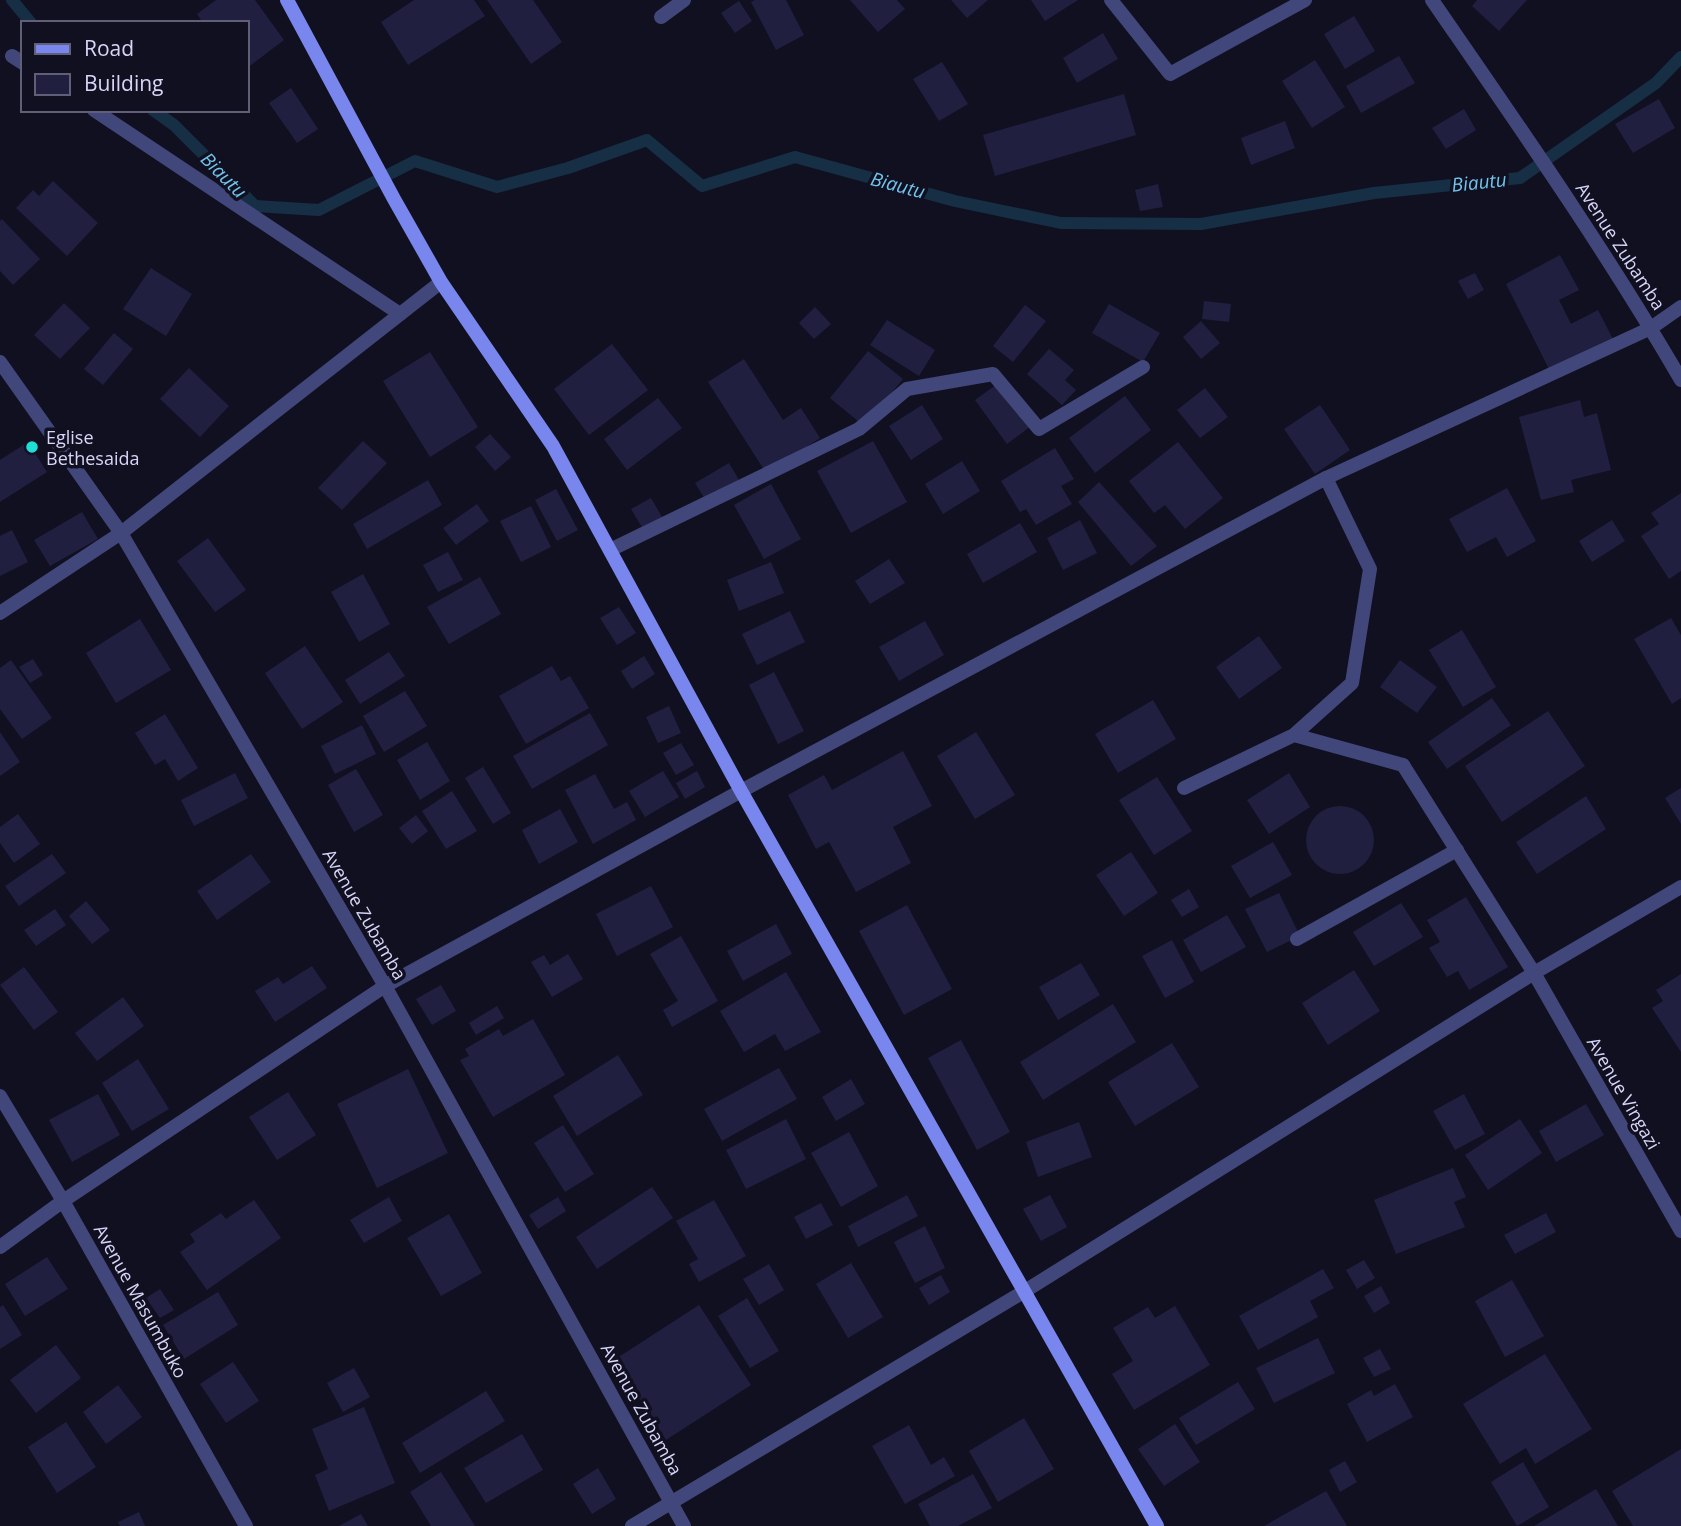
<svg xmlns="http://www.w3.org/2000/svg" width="1681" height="1526" font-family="'Open Sans',sans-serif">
	<rect width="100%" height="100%" fill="#111021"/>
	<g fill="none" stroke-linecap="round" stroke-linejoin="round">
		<path stroke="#162f45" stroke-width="12" d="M12,0L31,23
			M153,110L174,125L255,206L319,210L415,161L497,187L568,168L647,140L702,186L795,157L955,201L1061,223L1201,224L1374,193L1520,178L1656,83L1681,57"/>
	</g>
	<path fill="#211f3f" d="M216,0H255L284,40L247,68V23H203L197,14Z
		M414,0H474L485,16L408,65L381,22Z
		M487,0H533L562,42L531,64Z
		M755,0H786L804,35L776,50L751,2Z
		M850,0H897L905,9L878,32Z
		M951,0H988L967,18Z
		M1031,0H1078L1045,21Z
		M1477,0H1527L1499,31L1472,6Z
		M739,1L752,21L735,33L721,13Z
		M1354,16L1375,51L1345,69L1324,34Z
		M1103,33L1118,59L1077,83L1063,58Z
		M1399,56L1415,83L1361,113L1346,86Z
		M1315,60L1345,107L1312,128L1282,81Z
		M942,62L968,104L939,121L913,79Z
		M291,88L318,129L297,143L269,103Z
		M1124,94L1136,135L995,176L983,135Z
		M1659,99L1675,128L1633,153L1615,124Z
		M1464,109L1476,130L1446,149L1432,128Z
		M1285,121L1295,148L1251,165L1241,138Z
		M53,181L98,223L67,256L16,208L33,190L39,196Z
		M1158,184L1163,207L1140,211L1135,190Z
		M2,219L40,259L13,285L0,271V221Z
		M1560,255L1579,290L1559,300L1571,324L1598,310L1615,343L1552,375L1506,284Z
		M151,268L192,294L166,336L123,309Z
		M1475,273L1484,290L1468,299L1458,281Z
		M1204,301L1231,304L1229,322L1202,319Z
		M64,303L90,328L60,359L34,335Z
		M1109,304L1160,333L1143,362L1092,333Z
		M1025,305L1046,321L1013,362L993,346Z
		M815,307L831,324L814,339L799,323Z
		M887,320L935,350L919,376L870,345Z
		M1201,321L1220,343L1201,359L1183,337Z
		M114,333L133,349L103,385L84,369Z
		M612,344L648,390L589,435L554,389Z
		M1049,349L1074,370L1065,380L1076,390L1062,405L1027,374Z
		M868,351L903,379L864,426L830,398Z
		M430,352L478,427L430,457L383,381Z
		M744,359L783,420L801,408L820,438L766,473L708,382Z
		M189,368L229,406L200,437L160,399Z
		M1000,382L1031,426L1007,444L975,400Z
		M1205,388L1228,417L1200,438L1177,410Z
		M1125,396L1151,430L1095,473L1069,438Z
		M658,398L682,428L627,470L604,439Z
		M1580,400L1584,417L1597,413L1611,470L1571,480L1574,492L1541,500L1519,417Z
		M922,405L943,439L911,460L889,426Z
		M1320,405L1350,450L1315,474L1284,429Z
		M490,434L511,457L495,471L475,447Z
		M363,441L387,463L342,510L318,488Z
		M873,441L907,502L851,533L817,471Z
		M28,442L47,472L0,502V460Z
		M1178,442L1223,498L1185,529L1165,505L1154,513L1129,481Z
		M1055,448L1074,479L1061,486L1072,504L1036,525L1026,509L1020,512L1001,481Z
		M962,461L980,491L943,514L925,484Z
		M729,463L742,485L708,504L695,483Z
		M428,480L442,505L367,549L353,524Z
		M1099,482L1157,546L1131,566L1078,502Z
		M771,484L801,539L764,559L734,505Z
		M1507,488L1536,541L1507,557L1496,537L1467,552L1449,519Z
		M556,489L578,530L557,541L535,500Z
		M1681,493V571L1669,579L1641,536L1659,524L1651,513Z
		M651,498L665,522L646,534L631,509Z
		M477,504L489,521L456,545L443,528Z
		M531,506L551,547L521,562L500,521Z
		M82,512L98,539L50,566L34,540Z
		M1080,520L1097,553L1063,570L1047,538Z
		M1612,520L1625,541L1592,562L1579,541Z
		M1020,523L1037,552L983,583L967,554Z
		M12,530L28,562L0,576V536Z
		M208,538L246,590L215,612L177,561Z
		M448,552L463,580L438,592L423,565Z
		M889,559L905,583L870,604L855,581Z
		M771,562L784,593L739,611L727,580Z
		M363,574L390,624L359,642L331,592Z
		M480,577L501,614L449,644L427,607Z
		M619,607L636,633L617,645L600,618Z
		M790,611L805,642L757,665L742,634Z
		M1671,618L1681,635V698L1672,704L1634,639Z
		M140,619L171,670L116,703L86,653Z
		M925,621L944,655L899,681L879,647Z
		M1462,630L1496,687L1463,707L1429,650Z
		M1259,636L1282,668L1239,699L1216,667Z
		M305,646L343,702L302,729L265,673Z
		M389,652L405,676L360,704L345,680Z
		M644,656L655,674L632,689L621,671Z
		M33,659L43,675L30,683L19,667Z
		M11,660L52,718L22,739L0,709V668Z
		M1400,660L1437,687L1417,713L1380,687Z
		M552,666L561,681L570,676L589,708L526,744L499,696Z
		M774,672L804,731L778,744L749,685Z
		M405,691L427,726L384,752L363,716Z
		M1492,698L1511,725L1447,769L1428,742Z
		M1153,700L1176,739L1118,773L1095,734Z
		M669,706L681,733L658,743L646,717Z
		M1548,711L1585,766L1502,822L1465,766Z
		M590,713L608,745L532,789L513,756Z
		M165,714L198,768L178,781L165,759L155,765L135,733Z
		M362,725L376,754L335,774L321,746Z
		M0,732L20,762L0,776Z
		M976,732L1015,795L975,819L937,756Z
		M427,742L450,781L420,800L397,760Z
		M681,743L694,765L676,775L663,753Z
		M903,751L932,806L893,827L911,863L856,892L829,842L816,849L788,795L824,775L832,790Z
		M483,767L511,813L493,824L465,778Z
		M356,769L383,815L354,832L328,785Z
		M663,771L679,797L645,817L629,791Z
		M697,771L705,787L685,799L676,783Z
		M235,773L248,798L194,826L181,800Z
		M1289,773L1310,807L1269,834L1247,800Z
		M595,774L614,809L627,802L636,820L593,844L565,790Z
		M1157,777L1192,831L1154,855L1119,800Z
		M1681,788V824L1665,798Z
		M452,791L477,831L446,849L422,811Z
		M1586,796L1606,829L1537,874L1516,842Z
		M1306 840a34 34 0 1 1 68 0a34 34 0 1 1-68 0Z
		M560,809L578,842L539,864L522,830Z
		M18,814L40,844L14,863L0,843V827Z
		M416,815L428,831L412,844L399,828Z
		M1273,842L1292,875L1250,898L1231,866Z
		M1131,852L1158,893L1124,916L1096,875Z
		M52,854L66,873L19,906L5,886Z
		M251,854L271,882L217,920L197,891Z
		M651,886L673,927L617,956L596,914Z
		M1189,889L1199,907L1182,917L1171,900Z
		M1279,893L1300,936L1267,952L1245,909Z
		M1466,897L1508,967L1469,990L1458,971L1447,977L1429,948L1440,942L1427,920Z
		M86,901L110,930L92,944L69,916Z
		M1401,903L1423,937L1374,966L1353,932Z
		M907,905L952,989L904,1015L859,931Z
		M55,909L66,925L36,946L24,930Z
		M1227,915L1246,947L1201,972L1183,940Z
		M776,924L792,954L743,981L727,951Z
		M681,936L718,1001L672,1027L663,1010L678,1001L650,954Z
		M1172,940L1194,982L1165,998L1142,956Z
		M568,954L583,979L552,997L531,962L544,955L550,965Z
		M1081,963L1100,995L1058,1020L1039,987Z
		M312,966L327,988L275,1022L255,991L278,977L283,984Z
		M24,967L58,1012L34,1030L0,985Z
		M1354,970L1380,1011L1328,1045L1302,1003Z
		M786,972L821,1032L785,1051L775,1034L744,1052L720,1011Z
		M1681,974V1052L1652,1008L1663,1001L1656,990Z
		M441,985L456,1011L432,1025L416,999Z
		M123,997L144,1026L97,1061L75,1033Z
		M1113,1004L1136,1042L1043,1100L1020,1062Z
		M497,1006L504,1018L476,1035L469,1023Z
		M533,1019L565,1075L493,1117L460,1060L469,1056L465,1049L499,1029L503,1036Z
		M961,1040L1010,1132L977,1150L928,1058Z
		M1172,1043L1199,1087L1135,1126L1108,1082Z
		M618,1055L643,1095L577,1136L553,1096Z
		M138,1059L169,1109L132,1131L102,1083Z
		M779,1068L797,1099L722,1141L704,1109Z
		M408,1069L448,1153L377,1188L337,1104Z
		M851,1079L865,1104L836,1121L822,1097Z
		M288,1092L316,1135L277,1160L249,1117Z
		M98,1094L120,1135L72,1162L49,1120Z
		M1464,1094L1485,1134L1455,1150L1433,1111Z
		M1586,1104L1604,1135L1556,1162L1539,1131Z
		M786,1119L806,1159L746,1189L726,1150Z
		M1520,1119L1542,1153L1488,1190L1465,1155Z
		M1079,1122L1092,1157L1038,1177L1026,1142Z
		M563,1125L594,1174L565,1192L534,1143Z
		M849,1132L878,1186L841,1207L811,1153Z
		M1453,1168L1466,1197L1454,1202L1465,1227L1396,1254L1374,1200Z
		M652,1187L673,1218L597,1269L576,1237Z
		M907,1195L918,1216L858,1247L848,1226Z
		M1050,1195L1067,1227L1041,1241L1023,1209Z
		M389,1197L402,1221L364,1243L350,1220Z
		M558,1197L566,1211L538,1229L529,1215Z
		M254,1200L281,1238L207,1290L180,1252L195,1242L190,1234L221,1213L226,1219Z
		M714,1200L746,1256L699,1282L689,1264L698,1259L676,1221Z
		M821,1203L833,1225L806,1239L794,1217Z
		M1546,1213L1556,1232L1515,1254L1504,1235Z
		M449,1214L482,1273L441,1296L407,1238Z
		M925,1226L945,1268L915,1283L894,1242Z
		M47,1257L68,1289L25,1316L5,1284Z
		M1364,1260L1375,1278L1357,1289L1346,1270Z
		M851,1263L883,1317L848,1338L816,1284Z
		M769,1264L784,1290L759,1305L743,1279Z
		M1323,1269L1334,1288L1310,1301L1318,1317L1258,1350L1239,1316Z
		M941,1275L950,1292L929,1305L919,1288Z
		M1512,1280L1544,1336L1505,1357L1475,1301Z
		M1381,1286L1390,1303L1374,1313L1364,1296Z
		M160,1289L174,1310L160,1318L146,1298Z
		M218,1292L238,1325L184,1359L163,1325Z
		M747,1298L779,1351L750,1368L718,1316Z
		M3,1305L22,1335L0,1349V1307Z
		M699,1305L751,1385L666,1440L614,1360Z
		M1175,1306L1210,1365L1134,1410L1112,1374L1133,1361L1113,1328L1148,1307L1155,1318Z
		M1318,1338L1335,1373L1274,1403L1256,1368Z
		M56,1345L81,1378L36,1413L10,1380Z
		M1380,1349L1391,1369L1374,1377L1363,1358Z
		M1545,1354L1592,1429L1535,1464L1526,1448L1500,1464L1463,1404Z
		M233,1362L259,1401L226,1423L200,1384Z
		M354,1368L370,1397L343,1412L327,1383Z
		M1238,1382L1255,1409L1196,1445L1179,1418Z
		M1395,1384L1413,1417L1367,1442L1347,1404L1371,1390L1374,1396Z
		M118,1385L142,1417L106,1444L83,1412Z
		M486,1391L505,1421L420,1473L402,1443Z
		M364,1407L395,1483L329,1511L315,1475L328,1469L312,1429Z
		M1024,1418L1054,1469L998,1502L969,1451Z
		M66,1422L96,1467L57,1493L28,1447Z
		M1175,1424L1200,1462L1164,1486L1138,1449Z
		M909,1425L931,1465L944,1457L955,1476L905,1504L872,1446Z
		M522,1434L543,1470L486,1503L464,1468Z
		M1681,1449V1526H1633L1612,1491Z
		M1345,1461L1357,1482L1340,1492L1329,1470Z
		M1523,1462L1549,1507L1517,1526L1491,1482Z
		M598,1468L616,1499L592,1514L573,1484Z
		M441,1472L475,1526H431L410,1492Z
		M973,1474L992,1508L958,1526H930L918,1504Z
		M1596,1489L1618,1526H1534Z
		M1326,1491L1347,1526H1264Z
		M139,1512L145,1526H120L118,1522Z
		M361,1514L368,1526H339Z"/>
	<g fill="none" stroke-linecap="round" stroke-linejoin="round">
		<path stroke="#41477a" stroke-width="14" d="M12,56L23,63
			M94,110L400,314
			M610,550L859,429L907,389L993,374L1039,429L1143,367
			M1294,735L1352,683L1370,569L1326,478
			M1184,788L1294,735L1403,765
			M1297,939L1457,850"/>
		<path stroke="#41477a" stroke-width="14" d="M1111,0L1170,74L1305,0
			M1432,0C1518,125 1605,249 1681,380
			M661,17L684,0
			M0,362L121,533L385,986L684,1526
			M0,613L121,533L441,282
			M1403,765L1534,973L1681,1231
			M0,1096L63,1201L246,1526
			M0,1247L63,1201L385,986L741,791L1326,478L1651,328L1681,307
			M632,1526L1025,1291L1534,973L1681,887"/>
		<path stroke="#7986ed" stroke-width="14" d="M287,0L394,199L441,282L553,446L741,791L1157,1526"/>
	</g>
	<circle fill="#1eded6" stroke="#111021" stroke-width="2.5" cx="32" cy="447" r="7"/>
	<g text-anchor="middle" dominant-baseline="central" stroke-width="7" stroke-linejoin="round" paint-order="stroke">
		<g font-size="18" fill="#d6d6f9" stroke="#111021">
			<text transform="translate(1621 246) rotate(57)">Avenue Zubamba</text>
			<text transform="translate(365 914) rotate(60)">Avenue Zubamba</text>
			<text transform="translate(1624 1093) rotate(60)">Avenue Vingazi</text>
			<text transform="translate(141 1301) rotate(61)">Avenue Masumbuko</text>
			<text transform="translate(642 1409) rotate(61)">Avenue Zubamba</text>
		</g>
		<g font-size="18" fill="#d6d6f9" stroke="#111021" text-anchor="start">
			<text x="46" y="437">Eglise<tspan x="46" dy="21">Bethesaida</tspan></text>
		</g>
		<g font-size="19" font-style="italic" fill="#71c4ec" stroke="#111021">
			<text transform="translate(224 175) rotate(45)">Biautu</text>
			<text transform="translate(1479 182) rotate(-6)">Biautu</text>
			<text transform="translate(898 185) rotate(15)">Biautu</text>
		</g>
	</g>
	<rect x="21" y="21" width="228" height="91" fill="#111021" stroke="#605f77" stroke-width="2"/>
	<rect x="35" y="44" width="35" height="10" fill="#7986ed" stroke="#605f77" stroke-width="2"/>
	<text x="84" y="56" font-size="21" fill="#d6d6f9">Road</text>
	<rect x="35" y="74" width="35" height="21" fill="#211f3f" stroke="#605f77" stroke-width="2"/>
	<text x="84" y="91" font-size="21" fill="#d6d6f9">Building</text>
</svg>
